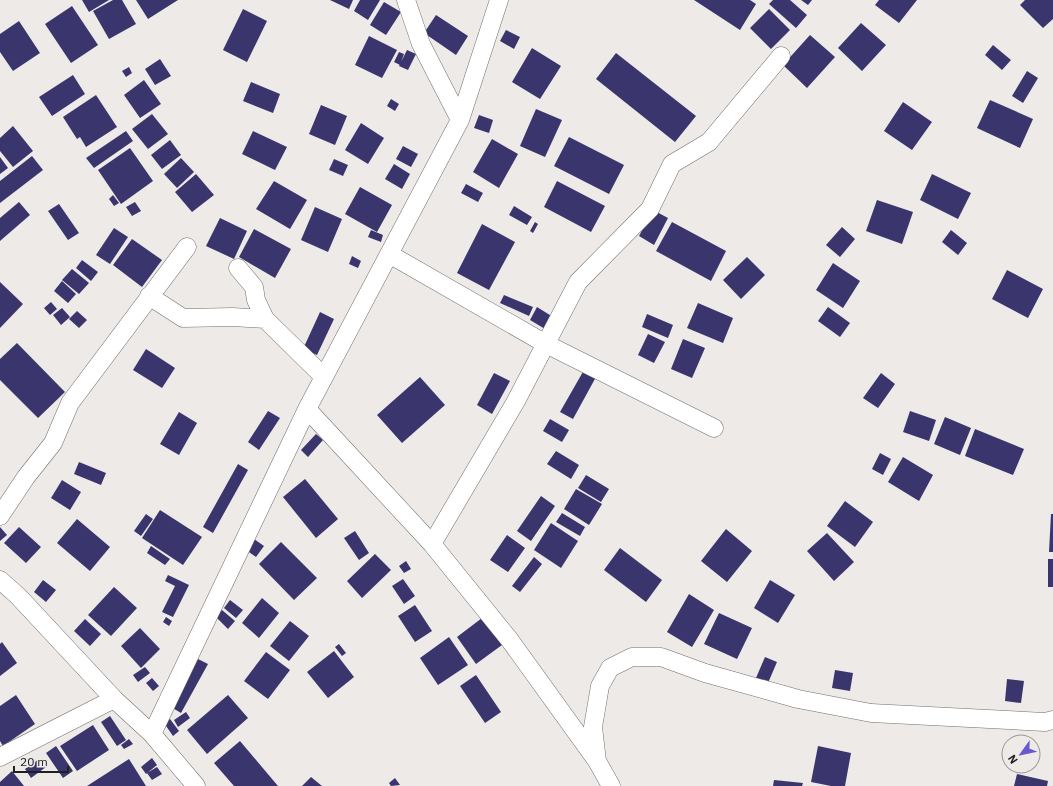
<svg xmlns="http://www.w3.org/2000/svg" width="1053" height="786" font-family="'IBM Plex Sans',sans-serif">
	<rect width="100%" height="100%" fill="#edeae7"/>
	<path fill="#3b356e" d="M82,0H109L89,12Z
		M113,0H122L136,24L109,39L93,11Z
		M136,0H178L148,19Z
		M330,0H353L349,9Z
		M360,0H380L368,20L354,11Z
		M694,0H750L756,4L740,30Z
		M773,0H790L807,15L796,28L769,4Z
		M801,0H812L808,5Z
		M879,0H917L899,23L875,5Z
		M1025,0H1053V19L1043,28L1020,5Z
		M384,2L401,12L386,35L370,25Z
		M72,6L98,45L71,63L45,24Z
		M243,9L267,21L247,62L223,50Z
		M769,9L790,30L771,49L750,28Z
		M436,15L468,36L456,55L424,33Z
		M19,21L40,53L13,71L0,52V34Z
		M861,23L886,45L862,71L838,48Z
		M506,30L520,37L514,49L500,41Z
		M810,35L835,57L807,88L783,65Z
		M369,36L397,50L382,78L355,65Z
		M993,45L1011,60L1002,70L985,55Z
		M532,48L561,66L540,99L512,82Z
		M407,50L416,54L408,70L399,66Z
		M399,52L404,54L400,65L394,62Z
		M616,53L696,116L675,142L596,79Z
		M160,59L171,76L155,85L145,69Z
		M129,67L132,73L126,77L122,71Z
		M1027,71L1038,78L1023,103L1012,96Z
		M73,75L85,94L52,116L39,97Z
		M144,80L161,104L140,118L124,95Z
		M251,82L280,94L273,113L243,101Z
		M96,95L117,127L86,147L80,137L77,139L63,117Z
		M391,99L399,104L395,111L387,106Z
		M990,100L1033,119L1020,148L977,128Z
		M903,102L932,122L912,150L884,131Z
		M321,105L347,116L335,145L309,134Z
		M536,109L562,120L545,157L520,146Z
		M152,114L168,134L148,149L132,129Z
		M479,115L493,120L489,133L474,128Z
		M361,123L384,138L368,164L345,150Z
		M13,126L33,151L13,167L0,151V138Z
		M126,131L133,141L94,168L86,158Z
		M253,131L287,147L275,170L242,154Z
		M569,137L624,165L609,194L554,166Z
		M492,139L518,154L499,188L473,172Z
		M170,140L181,155L162,169L151,155Z
		M403,146L418,154L411,167L396,159Z
		M130,148L153,181L121,204L98,170Z
		M32,156L43,170L0,203V181Z
		M0,157L8,168L0,174Z
		M181,158L194,172L177,188L164,174Z
		M334,159L348,165L343,176L329,170Z
		M394,164L410,174L402,189L385,179Z
		M196,174L214,195L192,212L175,192Z
		M932,174L971,193L958,219L920,200Z
		M274,181L307,200L290,229L256,209Z
		M557,181L605,206L591,232L544,207Z
		M466,184L483,193L478,202L461,193Z
		M360,187L392,205L377,232L345,214Z
		M113,195L119,203L114,206L109,199Z
		M877,200L913,212L902,244L866,231Z
		M19,202L30,215L0,241V218Z
		M135,202L141,211L132,216L126,207Z
		M59,204L79,233L68,240L48,211Z
		M514,206L532,217L527,225L509,215Z
		M315,207L342,219L328,252L301,240Z
		M653,210L668,218L654,245L639,236Z
		M220,218L247,231L234,259L206,246Z
		M535,222L538,224L533,233L530,231Z
		M672,222L726,251L711,281L656,251Z
		M482,224L515,242L489,290L457,273Z
		M842,227L855,239L840,257L826,245Z
		M114,228L128,237L110,264L96,255Z
		M254,229L291,249L275,278L239,257Z
		M371,230L383,235L381,242L368,237Z
		M951,230L967,243L958,255L942,242Z
		M132,239L162,260L142,287L113,265Z
		M352,256L361,261L358,268L349,264Z
		M747,257L765,275L741,299L723,280Z
		M82,260L98,272L91,281L76,268Z
		M833,263L860,281L843,308L816,290Z
		M72,269L89,283L79,294L62,280Z
		M1007,270L1043,289L1028,318L992,299Z
		M62,281L76,294L68,303L54,291Z
		M0,282L23,304L0,328Z
		M504,295L533,307L529,316L500,303Z
		M51,302L57,309L50,315L44,308Z
		M698,303L733,318L723,343L687,328Z
		M537,307L553,317L545,329L530,320Z
		M828,307L850,323L840,337L818,321Z
		M62,308L70,317L61,325L53,315Z
		M77,311L87,320L79,328L69,319Z
		M320,312L334,319L317,355L303,349Z
		M647,314L673,325L668,338L642,327Z
		M648,334L665,342L654,363L638,355Z
		M683,339L705,348L692,378L671,369Z
		M17,343L65,392L38,418L0,380V359Z
		M146,349L175,368L162,388L133,370Z
		M584,370L596,377L573,419L560,412Z
		M494,373L510,381L492,414L477,405Z
		M881,373L895,384L878,408L863,398Z
		M420,377L445,405L402,443L377,415Z
		M268,411L280,418L259,450L248,442Z
		M910,411L936,420L929,441L903,432Z
		M179,412L197,423L179,455L160,444Z
		M945,417L971,428L960,455L934,444Z
		M550,419L569,430L562,442L543,431Z
		M975,429L1024,449L1013,475L965,456Z
		M316,434L323,440L308,457L301,450Z
		M556,451L579,465L571,479L547,464Z
		M880,453L891,459L883,475L872,469Z
		M903,457L933,475L919,501L888,482Z
		M79,462L106,473L101,485L74,474Z
		M238,464L248,470L213,533L203,527Z
		M586,475L609,489L601,502L578,488Z
		M305,479L338,519L316,538L283,497Z
		M62,480L81,492L70,510L51,498Z
		M576,489L602,504L589,525L564,509Z
		M541,496L555,506L531,541L517,531Z
		M845,501L873,522L855,547L827,526Z
		M160,510L202,537L183,565L142,538Z
		M562,513L585,527L580,536L556,522Z
		M146,514L153,519L141,536L134,531Z
		M1051,514H1053V552H1049Z
		M77,519L110,547L90,571L57,543Z
		M551,523L578,541L561,568L534,550Z
		M0,527L7,535L0,541Z
		M19,527L41,547L26,563L4,543Z
		M726,529L752,551L727,582L701,561Z
		M355,531L369,553L359,560L344,538Z
		M827,533L854,562L834,581L807,551Z
		M507,535L525,548L508,572L490,560Z
		M254,539L264,546L256,557L246,550Z
		M281,542L317,578L294,600L259,564Z
		M151,546L170,559L165,565L147,553Z
		M620,548L662,580L646,602L604,570Z
		M375,554L391,570L362,598L347,581Z
		M534,557L542,564L520,592L512,586Z
		M1048,559H1053V587H1048Z
		M406,561L411,569L404,573L399,566Z
		M168,575L189,585L173,617L162,612L175,586L165,581Z
		M403,579L415,596L404,604L392,586Z
		M43,580L56,590L46,602L34,592Z
		M770,580L795,595L778,623L754,608Z
		M114,587L137,608L111,636L88,615Z
		M689,594L714,610L692,647L667,632Z
		M262,598L279,613L259,638L242,623Z
		M230,600L243,610L236,618L224,608Z
		M415,605L432,631L415,642L398,616Z
		M222,610L235,621L228,629L216,617Z
		M719,613L752,628L737,659L704,644Z
		M166,617L172,621L169,626L163,622Z
		M482,618L502,645L476,664L457,637Z
		M85,619L101,634L90,646L74,631Z
		M290,621L309,636L289,661L270,646Z
		M140,628L160,649L141,668L121,646Z
		M449,637L468,665L438,685L420,658Z
		M2,642L17,663L0,676V644Z
		M339,644L346,653L342,656L335,647Z
		M334,651L354,677L328,698L307,672Z
		M266,652L290,670L268,699L244,681Z
		M765,657L777,662L768,683L756,678Z
		M198,659L208,664L181,713L171,707Z
		M145,667L150,673L138,682L133,675Z
		M835,670L853,673L850,691L832,688Z
		M476,675L501,712L485,723L460,686Z
		M152,678L159,686L153,691L146,683Z
		M1007,679L1024,681L1021,703L1005,701Z
		M16,695L35,724L3,746L0,741V706Z
		M228,695L248,718L207,754L187,730Z
		M186,712L190,718L178,727L174,720Z
		M110,716L126,740L117,746L101,722Z
		M170,719L179,731L173,736L164,723Z
		M93,725L109,750L77,771L60,746Z
		M129,739L133,744L124,749L121,745Z
		M240,741L278,786H234L214,763Z
		M56,746L73,771L63,778L46,753Z
		M818,746L851,753L845,786H831L811,782Z
		M152,758L157,765L146,774L141,767Z
		M39,759L46,767L31,778L25,769Z
		M129,759L146,786H87Z
		M157,767L162,774L152,780L147,773Z
		M12,771L24,786H0V782Z
		M1017,774L1048,781L1047,786H1014Z
		M311,777L322,786H302Z
		M395,778L400,785L391,786L389,783Z
		M774,780L803,783L802,786H773Z"/>
	<g fill="none" stroke-linecap="round" stroke-linejoin="round">
		<defs>
			<path id="minor" d="M406,0L421,44L460,120
				M389,254L546,344L714,428
				M238,268L254,287L256,300L265,319
				M149,296L183,318L233,317L265,319L324,377
				M307,409L432,544L509,639L597,761L611,786
				M0,516L26,477L53,443L70,403L187,247
				M432,544L516,401L578,282L650,209L672,164L709,142L781,56
				M0,580L18,596L114,699L152,734L196,786
				M152,734L307,409L460,120L499,0
				M0,757L114,699
				M597,761L593,727L600,686L610,668L632,657H661L705,673L798,699L871,713L1045,722L1053,720"/>
		</defs>
		<use href="#minor" stroke="#716f6c" stroke-width="19"/>
		<use href="#minor" stroke="#fff" stroke-width="18"/>
	</g>
	<g transform="translate(1021 754) rotate(237)"><circle r="19" fill="#edeae7" stroke="#9b9997"/>
	<path d="M0-3L7 15L0 10L-7 15Z" fill="#6a58d1"/>
	<text y="-6" font-size="11" font-weight="bold" text-anchor="middle" fill="#20201e">N</text>
	</g>
	<path d="M14 766v6h54v-6" fill="none" stroke="#20201e" stroke-width="2"/>
	<text x="20" y="766" font-size="12" fill="#20201e" stroke="#edeae7" stroke-width="3" paint-order="stroke">20 m</text>
</svg>
